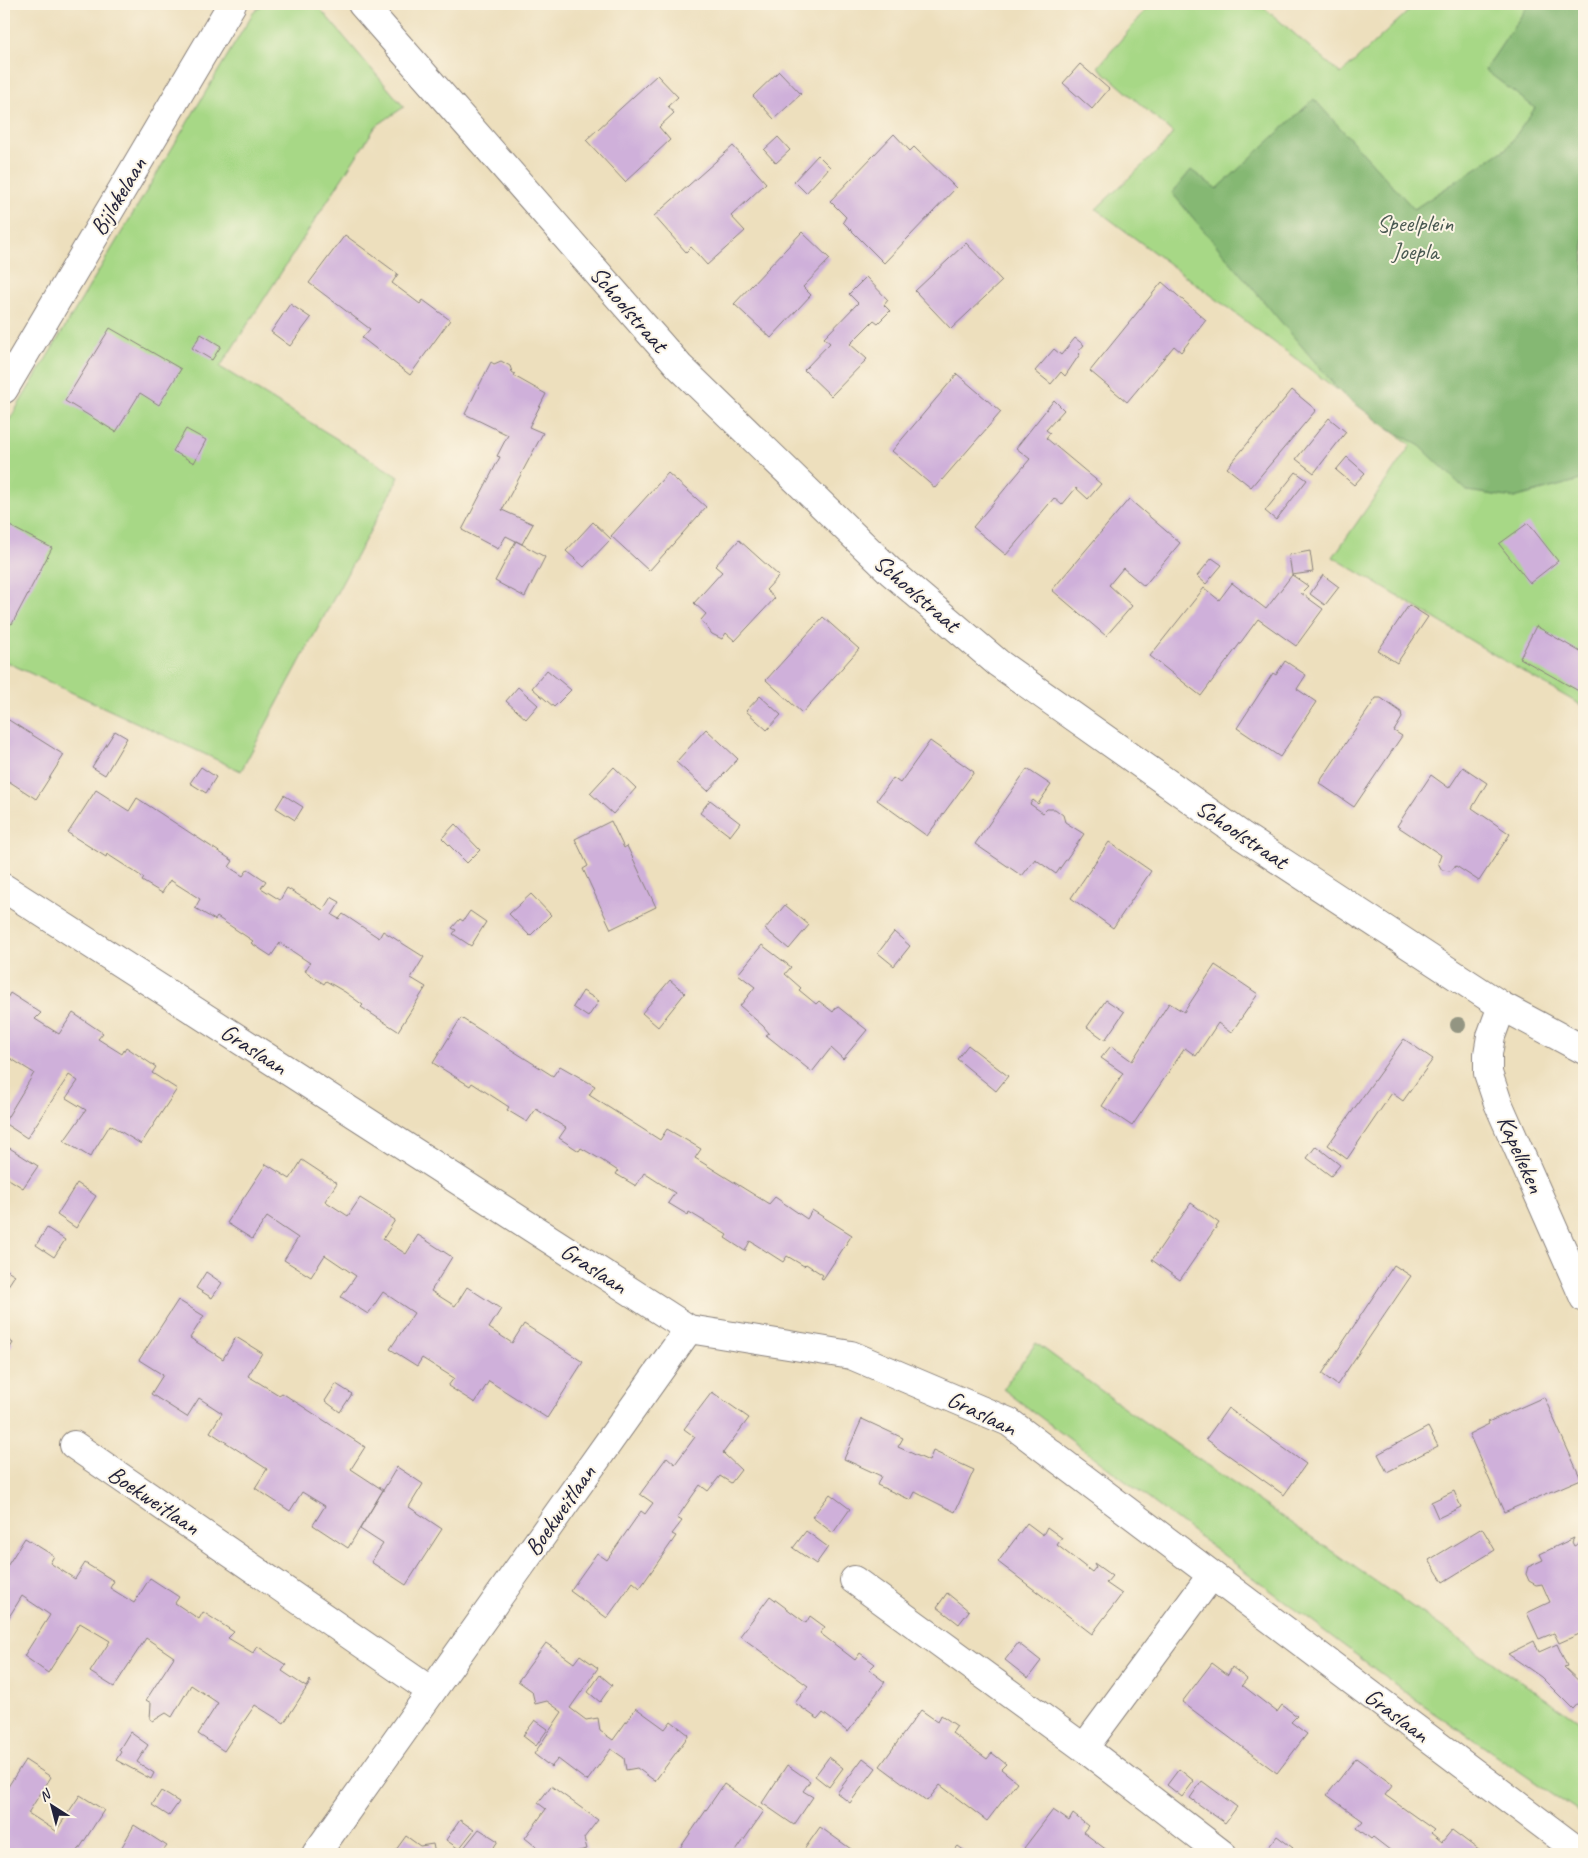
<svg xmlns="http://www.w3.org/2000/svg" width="1588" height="1858" font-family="Caveat,sans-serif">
	<rect width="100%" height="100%" fill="#fcf5e5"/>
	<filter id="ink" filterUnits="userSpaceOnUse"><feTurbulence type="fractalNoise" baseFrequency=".02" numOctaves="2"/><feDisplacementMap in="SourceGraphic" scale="10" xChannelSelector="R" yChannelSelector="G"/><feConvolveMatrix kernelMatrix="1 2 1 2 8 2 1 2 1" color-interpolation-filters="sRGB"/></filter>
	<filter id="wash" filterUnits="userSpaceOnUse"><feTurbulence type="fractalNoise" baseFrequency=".0096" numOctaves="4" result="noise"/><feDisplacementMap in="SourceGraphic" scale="20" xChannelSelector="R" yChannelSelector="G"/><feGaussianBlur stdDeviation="1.12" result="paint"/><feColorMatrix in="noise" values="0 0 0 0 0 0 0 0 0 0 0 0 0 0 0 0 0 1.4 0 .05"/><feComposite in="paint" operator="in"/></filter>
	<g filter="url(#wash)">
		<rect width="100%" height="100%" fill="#eddfbd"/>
		<path fill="#a7d886" stroke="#647d60" d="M263,4H316L404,107L376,126L220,367L399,477L241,771L4,661V429L253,13Z
			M1151,4H1260L1341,74L1416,4H1584V707L1498,657L1333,557L1411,445L1096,209L1162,147L1173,133L1098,67Z
			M1036,1343L1140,1419L1584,1725V1816L1412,1697L1003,1389Z"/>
		<path fill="#85b873" stroke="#546d57" d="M1529,4L1584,6V479L1514,498L1467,491L1420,446L1385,426L1342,394L1172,193L1191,170L1217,189L1314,99L1414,209L1507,148L1535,108L1485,70Z"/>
		<g id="blocks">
			<path fill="#cfb0da" d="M1080,64L1109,89L1092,109L1063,83Z
				M779,71L801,94L774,119L753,96Z
				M657,75L678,97L668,106L674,113L659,127L670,140L625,182L586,140Z
				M894,134L910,151L914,147L956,188L884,263L843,222L846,217L830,201Z
				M778,137L790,150L776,163L764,150Z
				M733,146L766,183L731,216L745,231L707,265L691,247L686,252L654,216Z
				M818,155L830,167L806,193L794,181Z
				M802,232L830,259L803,287L811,295L771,338L734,304Z
				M345,235L398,274L392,283L420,304L423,300L450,320L410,375L362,338L370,329L309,283Z
				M966,243L1002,281L951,329L915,291Z
				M866,277L888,300L884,305L890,311L878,323L874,320L850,344L867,359L831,396L804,370L830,343L824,338L858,303L849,294Z
				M1162,282L1206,320L1181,352L1174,346L1127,402L1090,371Z
				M290,304L311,318L290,346L271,332Z
				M110,328L181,369L159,405L140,393L116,432L65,401Z
				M201,334L221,346L212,360L192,348Z
				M1075,338L1084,345L1078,352L1080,354L1065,376L1061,372L1051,384L1035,371L1054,349L1061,355Z
				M501,361L510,366L512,372L515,374L514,376L546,394L529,427L543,433L502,510L533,524L522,544L506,536L498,549L462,530L500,457L497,456L508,435L465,414L491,362L494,364Z
				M957,374L1001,412L935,488L892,451Z
				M1292,390L1316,410L1251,487L1227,468Z
				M1054,400L1064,410L1046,430L1050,433L1046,438L1101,484L1088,499L1076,488L1062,505L1054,498L1006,555L973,527L1030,459L1016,448Z
				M1329,418L1346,432L1314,473L1296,459Z
				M186,429L206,440L194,463L173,451Z
				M1347,457L1365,473L1354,485L1336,470Z
				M1296,472L1307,480L1276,520L1265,511Z
				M668,473L706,507L649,571L611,536Z
				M1129,499L1180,543L1144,586L1123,568L1109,585L1132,606L1106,636L1052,590Z
				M593,522L611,539L584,567L566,551Z
				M4,523L52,548L12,624L4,620Z
				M1528,523L1558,561L1530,583L1499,544Z
				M739,540L779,576L766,590L775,598L735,641L726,633L722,639L712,634L701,620L706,614L694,603L722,572L715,566Z
				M516,541L545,557L525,597L495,581Z
				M1310,551L1313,572L1292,575L1289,555Z
				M1212,558L1222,565L1206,584L1197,576Z
				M1292,575L1308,586L1301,593L1323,609L1296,646L1258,619L1201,696L1150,656L1204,588L1219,600L1232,583L1266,609Z
				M1323,575L1339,587L1325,605L1310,594Z
				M1409,605L1428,617L1397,663L1378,651Z
				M823,617L859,649L802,713L766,680Z
				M1536,626L1584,654V694L1520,658Z
				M1285,661L1306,675L1297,689L1316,702L1280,757L1237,728L1273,673L1276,675Z
				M547,670L571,690L554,707L532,688Z
				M518,687L538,705L526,719L506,701Z
				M760,696L781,715L767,730L746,711Z
				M1376,698H1381L1401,712L1402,718L1394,731L1402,736L1354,807L1319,783Z
				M4,717L64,755L36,799L4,778Z
				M706,729L738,759L708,791L676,762Z
				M115,731L127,738L105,775L92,767Z
				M930,741L974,772L927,836L877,800L893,778L900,783Z
				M201,767L216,777L206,793L190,783Z
				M614,767L636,788L613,814L590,793Z
				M1463,767L1487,783L1472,808L1510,834L1479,881L1456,866L1450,871L1442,870L1438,863L1441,855L1397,826L1431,775L1449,788Z
				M1027,769L1051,785L1038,804L1033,800L1030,804L1043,813L1047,809H1055L1063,815L1065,822L1084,834L1056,874L1035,859L1022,876L975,844Z
				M96,790L129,811L137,798L233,861L229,867L243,876L248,869L266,881L261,888L280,900L287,888L323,910L331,897L340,902L332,915L339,919L343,914L379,938L383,931L424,957L411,978L426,987L398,1031L361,1007L363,1005L345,992L326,981L324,984L305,971L310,963L280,943L271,956L251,943L253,941L217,917L215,920L195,908L200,899L170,880L162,893L142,881L144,878L107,854L106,857L68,833Z
				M284,795L303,807L295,820L276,808Z
				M710,800L740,823L730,836L700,813Z
				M611,821L624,848L627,846L656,907L611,929L583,869L588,866L575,839Z
				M455,824L480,850L467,863L442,838Z
				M1109,842L1151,871L1113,928L1071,898Z
				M531,894L551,915L530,936L509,914Z
				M785,905L809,925L789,949L765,929Z
				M470,911L486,922L471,946L453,934L456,930L452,928L460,919L463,921Z
				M894,932L910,946L894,966L878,953Z
				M762,945L791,967L785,974L801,988L799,990L816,1004L819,1001L833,1012L837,1006L867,1030L843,1059L831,1048L812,1072L766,1035L769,1033L763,1026L740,1006L755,987L738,974Z
				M1215,965L1258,994L1231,1033L1218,1023L1196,1056L1185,1048L1132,1126L1102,1106L1123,1073L1101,1058L1111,1046L1132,1061L1169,1003L1184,1012Z
				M670,980L685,993L658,1027L642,1013Z
				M583,991L599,1001L588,1017L573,1007Z
				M10,993L41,1013L35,1019L59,1034L73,1013L103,1033L98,1039L122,1054L126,1047L156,1067L152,1073L177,1089L141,1144L110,1125L90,1157L64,1141L86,1110L66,1098L78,1081L69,1075L27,1138L4,1123L34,1073L5,1055L4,1058V999L6,1000Z
				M1106,1000L1124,1012L1105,1040L1087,1027Z
				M461,1018L553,1076L560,1066L595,1086L589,1095L660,1140L667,1129L686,1140L701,1149L695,1158L769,1204L775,1197L807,1219L812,1210L852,1235L823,1279L821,1278L823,1275L806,1264L804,1266L787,1256L783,1262L750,1241L745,1251L725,1238L727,1235L689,1212L688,1215L668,1203L675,1193L644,1173L636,1186L616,1174L618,1171L600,1159L581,1148L579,1151L559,1138L566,1128L536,1109L527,1122L507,1110L509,1107L472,1083L470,1086L433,1063Z
				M1404,1039L1433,1059L1403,1101L1392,1093L1347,1159L1328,1145Z
				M968,1045L1008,1076L996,1091L957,1059Z
				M1316,1146L1340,1165L1331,1176L1307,1158Z
				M8,1147L38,1166L23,1188L4,1176V1153Z
				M302,1160L337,1183L325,1201L348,1216L360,1198L395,1220L383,1239L406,1254L418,1235L452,1257L431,1291L455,1306L467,1287L501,1309L489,1328L512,1343L524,1324L583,1362L547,1418L489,1381L475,1403L448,1386L454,1378L422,1358L417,1366L390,1349L414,1313L383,1292L368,1314L341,1297L356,1276L325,1255L311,1277L284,1260L298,1238L267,1217L252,1239L227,1223L266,1164L290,1179Z
				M77,1183L96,1196L76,1228L57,1215Z
				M1191,1203L1219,1223L1180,1280L1152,1260Z
				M47,1228L65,1240L54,1257L36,1245Z
				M1394,1265L1411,1276L1337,1385L1322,1374Z
				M4,1268L15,1275L4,1292Z
				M206,1272L222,1283L212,1298L196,1288Z
				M178,1300L204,1316L190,1338L223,1359L236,1337L262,1353L248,1376L279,1395L282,1393L365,1447L351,1469L383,1490L348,1548L313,1525L325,1506L302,1492L290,1511L255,1488L267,1469L210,1432L222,1413L199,1398L187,1417L151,1394L163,1375L139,1360Z
				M4,1337L13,1343L4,1357Z
				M336,1384L352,1394L340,1412L325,1401Z
				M712,1392L749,1418L723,1453L741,1470L731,1483L720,1476L708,1491L700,1485L677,1518L682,1521L672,1534L676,1536L640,1588L633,1582L607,1618L570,1591L597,1553L607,1560L641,1511L645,1514L653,1503L640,1494L667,1457L675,1464L695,1437L684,1429Z
				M1544,1397L1581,1479L1504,1512L1469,1434L1489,1424L1488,1422Z
				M1228,1408L1306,1464L1284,1495L1206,1439Z
				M862,1419L903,1438L898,1447L929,1461L933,1451L974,1470L955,1512L915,1492L911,1500L895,1493L877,1485L881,1476L844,1459Z
				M1428,1427L1438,1446L1387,1472L1378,1454Z
				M397,1467L423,1484L409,1507L442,1529L406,1585L371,1562L383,1544L360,1529Z
				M1454,1491L1461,1507L1438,1518L1431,1502Z
				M830,1494L850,1509L833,1533L812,1517Z
				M1027,1523L1043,1535L1047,1527L1062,1538L1057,1545L1092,1572L1096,1567L1094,1563L1112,1576L1106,1583L1122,1594L1092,1634L998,1562Z
				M1482,1528L1495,1550L1443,1582L1429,1560Z
				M806,1531L828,1547L816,1564L793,1548Z
				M25,1538L54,1556L50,1563L75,1579L85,1563L114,1581L110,1588L134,1603L150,1578L179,1597L175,1603L199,1619L203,1612L234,1632L228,1638L253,1653L257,1646L286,1665L282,1671L306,1687L310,1680L311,1681L284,1723L255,1705L224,1751L198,1734L218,1703L191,1685L172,1717L166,1713L153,1721L150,1719L151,1703L146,1700L174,1657L146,1638L114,1687L90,1672L110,1641L80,1623L48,1673L24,1656L50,1615L22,1596L4,1625V1571Z
				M1574,1538L1572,1542L1574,1546L1584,1541V1632L1559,1643L1554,1633L1539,1639L1527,1613L1550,1602L1542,1584L1536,1585L1529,1581L1526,1574L1528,1567L1543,1560L1540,1554Z
				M947,1593L969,1611L959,1624L937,1607Z
				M770,1596L806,1623L810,1616L825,1627L820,1633L855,1660L860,1653L875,1664L869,1670L885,1682L848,1732L823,1713L818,1719L795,1703L808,1686L740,1636Z
				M1534,1641L1539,1652L1557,1644L1567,1666L1564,1667L1584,1686V1697L1573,1709L1541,1677L1508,1654Z
				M546,1643L574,1663L580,1655L598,1668L570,1708L586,1720L598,1718L600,1731L613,1740L636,1708L665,1729L671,1721L689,1735L655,1781L637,1768L626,1770L624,1758L611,1749L587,1781L558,1759L551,1767L534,1754L562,1712L547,1701L535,1704L532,1691L518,1681Z
				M1018,1643L1041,1661L1028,1678L1005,1660Z
				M1212,1663L1228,1675L1232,1667L1247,1679L1242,1685L1277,1712L1282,1705L1297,1716L1291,1722L1307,1734L1277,1773L1182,1702Z
				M600,1675L612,1685L600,1702L588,1692Z
				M921,1710L938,1722L941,1715L957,1726L952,1733L987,1759L992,1753L1006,1764L1001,1769L1017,1782L987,1821L940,1785L927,1801L880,1766Z
				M535,1720L548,1729L536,1746L523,1736Z
				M130,1732L148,1745L137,1762L154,1773L151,1779L116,1760L121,1752L119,1750Z
				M829,1757L843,1768L829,1787L815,1776Z
				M863,1758L876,1768L850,1803L837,1793Z
				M1356,1758L1393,1785L1385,1795L1434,1830L1431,1833L1442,1842L1452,1830L1484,1854H1395L1373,1837L1371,1839L1357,1828L1363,1821L1327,1795Z
				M25,1760L51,1777L28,1813L56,1831L80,1795L104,1810L76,1854H4V1793Z
				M787,1765L810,1781L803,1791L813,1797L794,1825L762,1803Z
				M1179,1769L1194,1781L1182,1797L1167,1785Z
				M1202,1781L1237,1807L1225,1823L1190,1798Z
				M724,1784L764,1811L734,1854H676Z
				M551,1786L598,1820L584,1838L587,1849L575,1852L573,1854H545L525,1838L546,1809L538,1803Z
				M161,1791L179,1802L169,1816L152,1805Z
				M1053,1810L1069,1821L1073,1814L1088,1826L1083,1832L1112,1854H1032L1024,1848Z
				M460,1820L474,1830L459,1849L446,1840Z
				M134,1825L167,1846L161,1854H118Z
				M820,1827L858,1854H801Z
				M479,1829L498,1841L492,1850L498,1854H459Z
				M406,1836L420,1846L433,1844L435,1854H393Z
				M1277,1836L1293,1848L1289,1854L1265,1852Z
				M958,1846L969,1854H951Z"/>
		</g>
	</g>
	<g filter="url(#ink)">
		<use href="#blocks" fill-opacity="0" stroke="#88807c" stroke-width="1"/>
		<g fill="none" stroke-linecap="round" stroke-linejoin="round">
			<defs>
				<path id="minor" d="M362,4L679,366L890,571L998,663L1241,835L1502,1006L1584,1050
					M4,389L232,4
					M4,888L689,1329L851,1355L1009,1422L1582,1854
					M1502,1006L1491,1036L1488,1054V1073L1498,1103L1584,1298
					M74,1445L431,1691
					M854,1580L1084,1748L1222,1854
					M1084,1748L1211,1576
					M316,1854L689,1329"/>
			</defs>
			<use href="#minor" stroke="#88807c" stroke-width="30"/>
			<use href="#minor" stroke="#fff" stroke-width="28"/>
		</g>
		<circle fill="#939582" cx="1458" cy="1025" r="8"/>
	</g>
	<g text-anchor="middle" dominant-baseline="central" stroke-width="4" stroke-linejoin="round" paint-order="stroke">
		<g font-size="24" fill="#22223b" stroke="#fcf5e5">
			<text transform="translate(118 196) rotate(-59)">Bijlokelaan</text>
			<text transform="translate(629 309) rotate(49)">Schoolstraat</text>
			<text transform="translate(917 593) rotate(41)">Schoolstraat</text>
			<text transform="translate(1242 834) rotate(34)">Schoolstraat</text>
			<text transform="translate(254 1049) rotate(33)">Graslaan</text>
			<text transform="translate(1521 1154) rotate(66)">Kapelleken</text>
			<text transform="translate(594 1268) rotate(33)">Graslaan</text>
			<text transform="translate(982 1413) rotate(26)">Graslaan</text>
			<text transform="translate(154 1500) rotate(34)">Boekweitlaan</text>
			<text transform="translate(560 1510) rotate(-55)">Boekweitlaan</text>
			<text transform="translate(1397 1715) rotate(37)">Graslaan</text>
		</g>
		<g font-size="24" fill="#4a5952" stroke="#fcf5e5">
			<text x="1415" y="223">Speelplein<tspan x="1415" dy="28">Joepla</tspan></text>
		</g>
	</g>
	<rect width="1588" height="1858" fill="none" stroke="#fcf5e5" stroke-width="20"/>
	<g transform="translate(52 1806) rotate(324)" stroke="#fcf5e5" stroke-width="4" paint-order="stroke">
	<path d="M0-4L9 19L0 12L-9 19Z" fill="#22223b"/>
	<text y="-8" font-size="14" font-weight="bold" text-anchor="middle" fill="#22223b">N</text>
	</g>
</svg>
